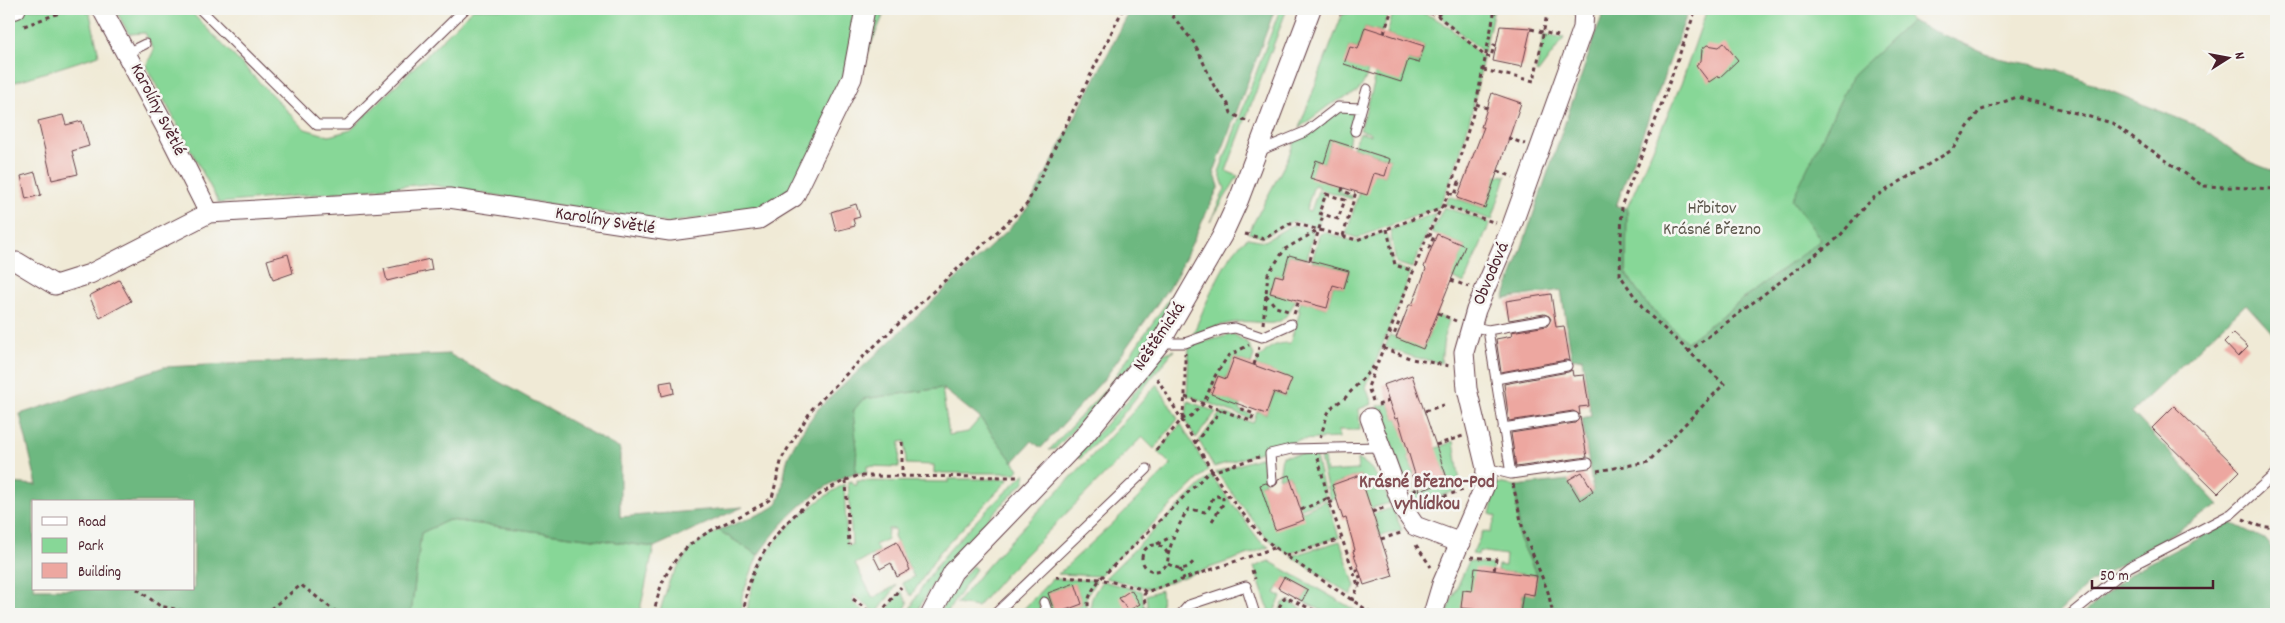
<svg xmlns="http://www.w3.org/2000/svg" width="2285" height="623" font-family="Dekko,sans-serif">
	<rect width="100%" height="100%" fill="#f6f6f2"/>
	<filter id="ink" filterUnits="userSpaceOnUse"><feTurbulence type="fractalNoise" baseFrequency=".02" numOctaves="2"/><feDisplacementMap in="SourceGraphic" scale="10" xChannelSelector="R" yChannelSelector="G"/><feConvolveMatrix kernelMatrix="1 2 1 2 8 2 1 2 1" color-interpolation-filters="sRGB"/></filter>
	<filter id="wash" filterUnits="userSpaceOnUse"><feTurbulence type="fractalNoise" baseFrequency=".0096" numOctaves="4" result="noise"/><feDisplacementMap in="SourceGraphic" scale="20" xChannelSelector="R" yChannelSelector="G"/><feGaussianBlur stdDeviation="1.12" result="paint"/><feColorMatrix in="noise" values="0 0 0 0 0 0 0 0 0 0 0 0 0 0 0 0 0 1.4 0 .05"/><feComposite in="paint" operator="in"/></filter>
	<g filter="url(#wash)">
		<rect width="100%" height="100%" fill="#f0ead6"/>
		<path fill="#87d797" stroke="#687b61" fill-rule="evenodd" d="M9,9H89L99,55L9,84Z
			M115,9H188L305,129L329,136L351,130L473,9H886L817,171L761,208L668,223L426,184L219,203L146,66L154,50L145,33L129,34Z
			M1280,9H1287L1226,171L1238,176L1210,222L1225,189L1219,172Z
			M1361,9H1390L1382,32L1365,27L1358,49L1350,47L1345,64L1368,71C1360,99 1349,93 1328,106C1318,113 1309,121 1299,128L1342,15Z
			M1394,9C1436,9 1454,31 1483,58C1474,108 1461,161 1439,207L1357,238L1346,234L1359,192L1374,173L1385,176L1390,159L1353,147L1360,133L1370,135V133L1360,130L1374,84L1373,83L1375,74L1408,60L1419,63L1424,46L1387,34Z
			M1448,9H1494L1484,53L1439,15Z
			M1707,9H1902L1911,21L1852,77L1821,240L1687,342L1645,302L1626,273L1627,208L1681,84Z
			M1544,34L1564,38L1538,73L1536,72Z
			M1346,110L1352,113L1353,119L1348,146L1331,141L1324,163L1316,160L1311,177L1341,187L1339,192L1352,196V199L1319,189V186L1314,185L1306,210L1311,211L1318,191L1324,194L1318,214L1321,215L1318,227L1293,221L1263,237L1248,233L1287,160L1295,140L1311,133L1330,117Z
			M1496,175L1506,176L1492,220L1445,204L1449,196L1485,208Z
			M1444,207L1490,223L1464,283L1447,276L1458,262L1465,246L1431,232Z
			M1436,213L1412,268L1396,263L1390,230Z
			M1296,225L1314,230L1307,259L1289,255L1283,277L1275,275L1270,293L1296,299C1279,336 1269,319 1238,322C1222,324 1208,329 1193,334C1204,309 1225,252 1248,238L1265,241L1290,226Z
			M1324,232L1357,242L1384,232L1388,236L1393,266L1411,272L1366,387L1372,404L1359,409L1360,430H1339V438L1299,440L1214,467L1199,441L1221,412L1253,423L1257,411L1266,414L1274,392L1285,396L1291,379L1256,366L1259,356L1261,357C1269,346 1277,343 1290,343L1300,311L1298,310L1301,301L1327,308L1333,285L1344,288L1349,271L1312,261L1319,235Z
			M1186,275L1180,296L1117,384L1055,449L1049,450L1106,389Z
			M1431,314L1449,320L1444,337L1441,363L1413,357L1385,347L1390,335L1424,348L1430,332L1425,330Z
			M1233,334L1248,343L1254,355L1251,364L1234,358L1226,379L1218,376L1211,393L1241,405L1239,410L1252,415L1251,419L1187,395L1189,346Z
			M1174,350L1115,424L1080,459L1076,456L1130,398L1163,354Z
			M1157,384L1178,419L1154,449L1142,437L1006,574L977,607L956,604C1017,526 1094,460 1157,384Z
			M942,388L949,435L968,432L980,418L1019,469L1016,473H934V465L906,464L905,441L900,442L899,467L867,466V473H855L857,448L852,411L863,399Z
			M1188,401L1216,412L1196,438L1185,421Z
			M1389,403L1395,419L1398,418L1411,456L1408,457L1414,474L1410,475L1414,488L1410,489L1404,478L1378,406Z
			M1181,424L1208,470L1099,576L1058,574L1111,525L1171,465L1158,452Z
			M1454,441L1461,489L1418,504L1412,493L1448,481L1442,464L1437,465L1432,450Z
			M1315,453L1326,498L1300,509L1289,475L1279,478L1282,456Z
			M1262,457L1265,483L1260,485L1301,512L1327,500L1339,537L1288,554L1265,536L1216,472Z
			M1320,458H1324L1326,472L1358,470L1357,459C1376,466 1382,487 1390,503L1365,510L1361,495L1366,493L1360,475L1332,485L1336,497L1330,500Z
			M1025,473L1024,482C985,523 941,562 916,614H908C932,558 983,515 1025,473Z
			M1211,475L1260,541L1269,547L1150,589L1105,578Z
			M949,479H1009L939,553L911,596L902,583L914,577L894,537L895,529H888L887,539L875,545L879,552L855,564L873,598L897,585L877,613L853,595V602L867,614H747C752,552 795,515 844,484L847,545H852L848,482L852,481L854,485H857V481L949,482Z
			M1497,483L1516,486L1519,537L1537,576L1497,571L1498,565L1505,566L1506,555L1479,551L1478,555L1472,554L1483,531L1490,533L1496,516L1490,514Z
			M1392,508L1402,530L1380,536L1373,514Z
			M449,520L654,547L639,614H572L527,609L526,614H411L421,533Z
			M718,530L758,555L742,596L741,614H659L670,579L691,548Z
			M1340,541L1355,586L1351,595L1291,556Z
			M1269,561L1362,614H1329L1302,601L1308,590L1285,577L1275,593L1281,597L1273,614H1270L1254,567Z
			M1469,561L1493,565L1492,570L1472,591L1461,608L1488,612L1487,614H1447L1450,603Z
			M972,566L976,569L946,614H939L948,597Z
			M1052,579L1096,580L1086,598L1087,614H1051L1046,599L1038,602L1042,614H1019ZM1075,584L1082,604L1055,614L1048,593Z
			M1102,581L1142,591L1145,614H1093C1087,601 1095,592 1102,581Z
			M1161,590L1162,614H1148L1146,595Z
			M901,591L908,603L902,614H884Z
			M1287,601L1313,614H1278L1283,603Z"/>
		<path fill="#6db880" stroke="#5c6c56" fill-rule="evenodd" d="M1131,9H1275L1214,172L1219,186L1176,277L1105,378L1041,448L1032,441L1013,462L980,418L942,388L863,399L853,411L857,448L855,473C815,486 782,521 758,555L718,530C730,526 768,512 775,506C784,497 783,471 788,458C795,440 807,424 818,409L1009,229L1029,206Z
			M1603,9H1689L1616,206L1627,208L1626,273L1645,302L1687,342L1821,240L1792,200L1852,76L1911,21L1997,58L2056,69L2202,128L2247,161L2276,172V337L2246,304L2132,412L2219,505L2089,584L2057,614H1520L1523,593L1534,594L1537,576L1519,537L1516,486L1568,480L1579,499L1593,491L1582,418L1591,416L1582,358L1572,359L1561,290L1504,299L1602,16Z
			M449,354L620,449V517L743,507L654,547L449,520L421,533L411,614H9V483L37,485L20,414L164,367ZM34,502H194V589H34Z
			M2229,522L2264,539L2276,553V614H2083L2132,572Z"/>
		<g id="blocks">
			<path fill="#eda7a0" d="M1500,26L1531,28L1522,67L1493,61Z
				M1365,27L1424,46L1419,63L1408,60L1401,82L1344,64L1350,47L1358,49Z
				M1724,43L1738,60L1719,78L1718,76L1709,82L1696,65L1701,61L1702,49L1707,45L1719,47Z
				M1492,93L1521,103L1485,208L1457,198L1484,127H1481Z
				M63,115L66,125L82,121L89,146L72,151L78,174L52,180L38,121Z
				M1331,140L1390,159L1385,176L1374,173L1367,195L1310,178L1316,160L1324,163Z
				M35,172L41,195L26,199L21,176Z
				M856,204L860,217L853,219L855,226L836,231L831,212Z
				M1437,234L1465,246L1423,349L1396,338L1409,305H1412L1418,290L1426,269L1424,267Z
				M288,254L293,273L273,280L267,260Z
				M1289,255L1349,271L1344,288L1333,285L1327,308L1270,293L1275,275L1283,277Z
				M430,259L432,270L387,281L384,269Z
				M119,280L131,301L100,318L89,296Z
				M1551,294L1556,327L1564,326L1570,361L1566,360L1501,372L1496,339L1512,336L1511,332L1547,326L1551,319L1549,316L1544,314L1509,320L1506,301Z
				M2233,333L2248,347L2238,357L2224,342Z
				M1234,358L1292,379L1285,396L1274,392L1266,414L1211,394L1218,376L1226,379Z
				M1572,370L1573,376L1584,375L1589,406L1579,407L1580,415L1573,411L1509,421L1504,384L1568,372Z
				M1412,375L1448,481L1420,491L1398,418L1395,419L1383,385Z
				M672,381L674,393L662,396L660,383Z
				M2174,406L2240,471L2218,493L2152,428Z
				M1580,417L1587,457L1516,467L1511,433L1575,423Z
				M1582,472L1593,491L1580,500L1568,480Z
				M1289,475L1304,520L1275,530L1260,485L1266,483L1273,487L1277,484L1278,479Z
				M1360,475L1393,576L1364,585L1353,551L1355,550L1346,518L1343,519L1332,485Z
				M897,542L910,570L897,577L891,563L880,569L873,555Z
				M1475,568L1537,576L1534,595L1523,593L1520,614L1461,608L1463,590L1472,591Z
				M1284,577L1308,590L1302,601L1278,588Z
				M1075,583L1082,604L1055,614L1048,593Z
				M1131,590L1140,604L1128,611L1119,598Z"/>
		</g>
	</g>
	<g filter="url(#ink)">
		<use href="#blocks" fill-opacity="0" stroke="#633d45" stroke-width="1"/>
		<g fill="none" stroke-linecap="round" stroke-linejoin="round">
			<defs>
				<path id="lane" d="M200,9L317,125H347L465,9
					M127,53L145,44
					M1355,131L1367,89
					M1259,151L1307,131L1338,107L1361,108
					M1471,326L1488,330L1511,474L1486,468
					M1488,330L1545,320
					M1161,343H1185L1221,330L1235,328L1262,337L1291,324
					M1496,379L1567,366
					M1503,428L1574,417
					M1511,474L1588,463
					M1272,481L1270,454L1291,449L1379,447
					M1044,602L1048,614
					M995,614L1147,469
					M1181,614L1189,605L1246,586L1255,614
					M2071,614L2129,567L2231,514L2276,473"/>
				<path id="street" d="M102,9L165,126L209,213L449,198L670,231L759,219L794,197L852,78L865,9
					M9,10L16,9
					M17,262L55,285L90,274L209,213
					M1370,418L1404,510L1415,526L1461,543
					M931,614L953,572L1084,436L1160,343L1222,236L1239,199L1311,9
					M1433,614L1442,584L1485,485L1486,468L1467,389L1464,352L1476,310L1511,228L1583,28L1584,9"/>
			</defs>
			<use href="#lane" stroke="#633d45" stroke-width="11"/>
			<use href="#street" stroke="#633d45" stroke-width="21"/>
			<path stroke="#633d45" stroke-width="3" stroke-dasharray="4 4" stroke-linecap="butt" d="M1167,9L1195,44L1214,86L1228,104L1231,113L1250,123
				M1414,9L1437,15L1485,56L1491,57L1494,45L1496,46
				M1339,14L1355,9
				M1437,15L1446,9
				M24,26L70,9L87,14
				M1531,29L1562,37
				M1384,33L1392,9
				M1483,70L1534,81L1548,9
				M1476,104L1487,108
				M1508,138L1525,144
				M1498,171L1513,177
				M1449,193L1455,195L1459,182L1462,183
				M1326,194L1345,200L1338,219L1319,213Z
				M1442,205L1496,223
				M1387,229L1395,265L1413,271
				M1245,234L1264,239L1289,224H1297L1357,240L1440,209
				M1428,234L1434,236L1429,248L1431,249
				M1343,236L1355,195L1342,191L1343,187
				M1310,260L1323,215
				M1451,280L1469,287
				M1266,295L1276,307L1291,312
				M1438,313L1456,321
				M1294,314L1299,300
				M1263,324L1268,274L1285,249L1318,230
				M1388,332L1394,335L1399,322L1402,323
				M1383,348L1412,359L1450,366
				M1688,352L1839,237L1870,200L1952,150L1979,111L2017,97L2112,123L2203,186L2276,189
				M1254,365L1259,347
				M1157,378L1212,471L1227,494L1262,537L1286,556L1373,614
				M1185,397L1251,421L1254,414L1242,409L1243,406
				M1373,401L1368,387L1428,234L1449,193L1476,104L1495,9
				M1378,405L1389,401
				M1425,411L1444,405
				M1182,419L1185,397V353
				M1320,438L1328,413L1333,406L1345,398L1375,365
				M902,442V477
				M1195,443L1221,410
				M1436,445L1463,436
				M1156,450L1182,419L1191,416L1204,403L1215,376L1228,356L1249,345
				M1318,458L1328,498L1359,588
				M1597,471L1648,462L1724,384L1643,309L1620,275L1622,204L1652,130L1696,9
				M846,480L849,545
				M1513,484L1523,530L1548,592L1553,614
				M1413,491L1418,489L1413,476H1415
				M1329,503L1337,500
				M1421,504L1463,490
				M1301,510L1328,498
				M1372,512L1386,507
				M2243,519L2260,526L2276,528
				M1212,521L1223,504V498L1227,494
				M1381,539L1401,533
				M1157,544L1173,536
				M1142 558a13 13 0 1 1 26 0a13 13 0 1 1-26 0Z
				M1416,545L1431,567
				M1168,555L1174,535L1186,512L1189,509L1205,512L1209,508L1213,497L1217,496L1223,498
				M1286,556L1341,539
				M1471,557L1496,559L1494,571
				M1168,564C1179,569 1185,572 1194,561
				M1180,569L1184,579
				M1252,570L1255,579
				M1056,577L1100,579L1142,589L1146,592L1274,548
				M137,589L160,606L199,614
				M1146,592L1144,595L1146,614
				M853,599L872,614
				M1352,601L1361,580L1357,570H1359
				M264,614L301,585L339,614
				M653,614C657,602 659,588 665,577C688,530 732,525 772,498L782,458L812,409L867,353L1027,204L1123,9
				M744,614C745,555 803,494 857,476L1017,477
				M880,614L901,587
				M1090,614C1084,600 1093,590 1100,579L1208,473L1259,457
				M1275,614L1285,597L1322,614
				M1490,614V612"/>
			<use href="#lane" stroke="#fff" stroke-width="9"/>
			<use href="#street" stroke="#fff" stroke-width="19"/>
		</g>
	</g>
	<g text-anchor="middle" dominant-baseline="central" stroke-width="5" stroke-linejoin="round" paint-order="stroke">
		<g font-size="18" fill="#4a1f2b" stroke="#f6f6f2">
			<text transform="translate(157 110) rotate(63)">Karolíny Světlé</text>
			<text transform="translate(605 222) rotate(9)">Karolíny Světlé</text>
			<text transform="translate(1492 274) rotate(-67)">Obvodová</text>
			<text transform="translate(1160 337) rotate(-56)">Neštěmická</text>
		</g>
		<g font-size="18" fill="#5c564b" stroke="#f6f6f2">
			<text x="1712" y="209">Hřbitov<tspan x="1712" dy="21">Krásné Březno</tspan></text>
		</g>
		<g font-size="19" font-weight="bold" fill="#834f54" stroke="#f6f6f2">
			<text x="1427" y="483">Krásné Březno-Pod<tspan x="1427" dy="22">vyhlídkou</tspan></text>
		</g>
	</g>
	<rect width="2285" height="623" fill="none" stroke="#f6f6f2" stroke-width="30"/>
	<rect x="32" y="500" width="162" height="90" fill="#f6f6f2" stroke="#b1a0a2"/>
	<rect x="42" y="517" width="25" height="8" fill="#ffffff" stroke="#b1a0a2"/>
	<text x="78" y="526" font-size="15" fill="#4a1f2b">Road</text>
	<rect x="42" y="538" width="25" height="15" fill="#87d797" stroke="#b1a0a2"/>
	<text x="78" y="550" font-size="15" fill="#4a1f2b">Park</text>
	<rect x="42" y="563" width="25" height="15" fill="#eda7a0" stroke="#b1a0a2"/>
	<text x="78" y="576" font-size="15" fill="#4a1f2b">Building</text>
	<g transform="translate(2228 58) rotate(79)" stroke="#f6f6f2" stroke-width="4" paint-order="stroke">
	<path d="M0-4L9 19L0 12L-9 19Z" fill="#4a1f2b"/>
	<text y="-8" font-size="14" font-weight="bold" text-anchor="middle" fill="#4a1f2b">N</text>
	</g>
	<path d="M2092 580v8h121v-8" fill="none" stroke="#4a1f2b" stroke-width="2.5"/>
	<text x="2100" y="580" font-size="15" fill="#4a1f2b" stroke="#f6f6f2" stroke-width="4" paint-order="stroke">50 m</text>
</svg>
